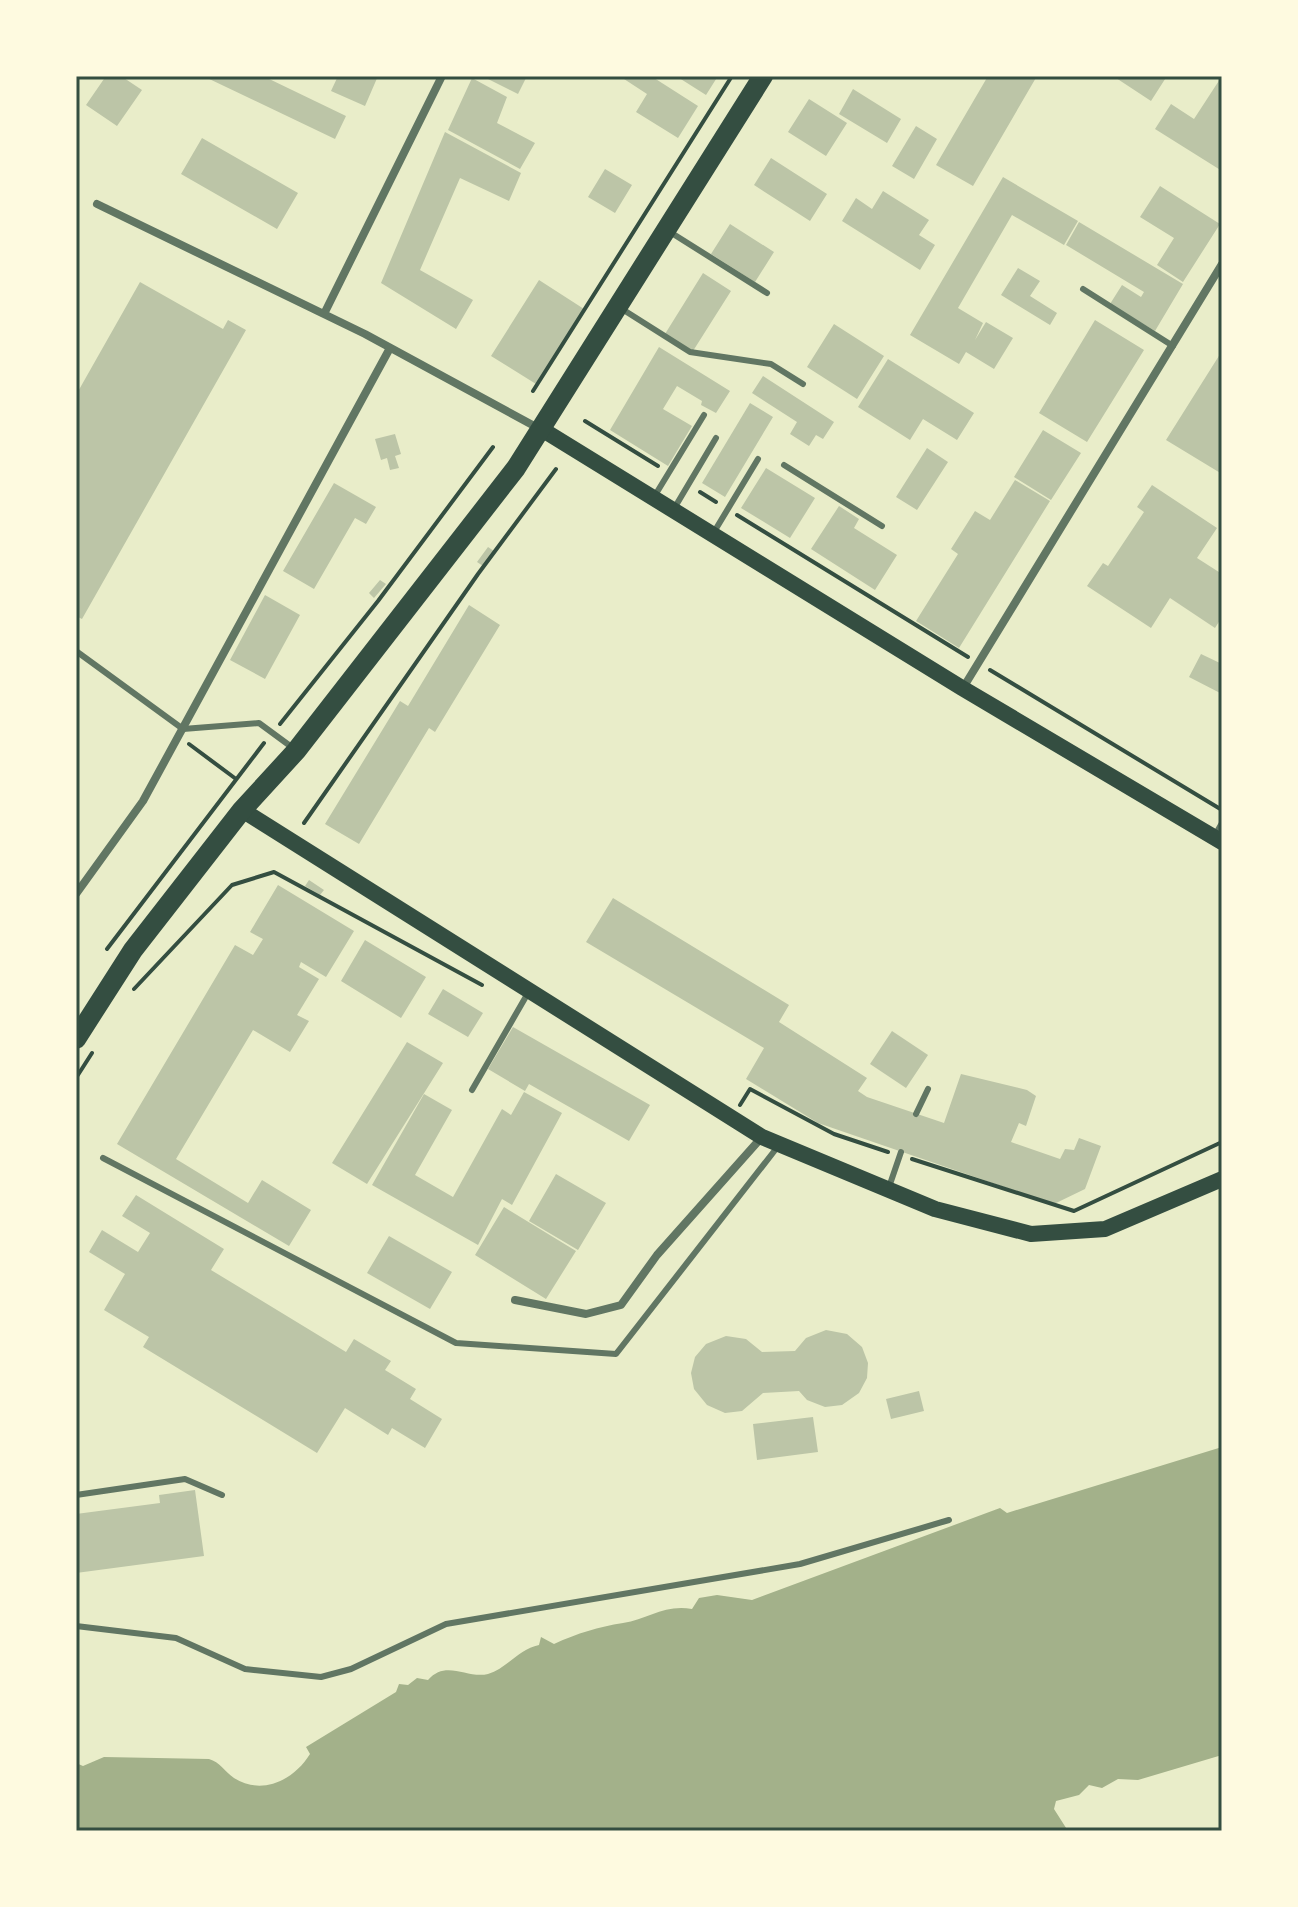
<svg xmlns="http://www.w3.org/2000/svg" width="1298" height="1907" font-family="'Exo 2',sans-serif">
	<rect width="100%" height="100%" fill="#e9edc9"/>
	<path fill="#a3b18a" d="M1222,1447V1755L1138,1780L1118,1779L1102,1788L1089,1785L1079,1795L1056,1801L1054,1809L1068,1831H76V1763L83,1766L104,1757L209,1759C220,1762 224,1771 234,1778C262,1796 294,1780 310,1754L306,1747L396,1692L399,1684L408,1685L417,1678L428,1680C446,1659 467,1679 488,1674C507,1668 519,1649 539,1645L541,1637L554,1644C578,1633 598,1627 623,1623C648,1619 665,1604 692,1609L699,1598L717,1595L752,1600L1000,1508L1007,1513Z"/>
	<path fill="#bcc5a7" d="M106,76H121L142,90L117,126L86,105Z
		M203,76H263L346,116L335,139Z
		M338,76H378L365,106L331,91Z
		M482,76H527L518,94Z
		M626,76H651L698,106L678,138L636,112L647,94L624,79Z
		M676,76H718L706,95Z
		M988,76H1037L973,186L936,165Z
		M1113,76H1167L1151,101Z
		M1222,76V171L1155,129L1171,104L1194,119Z
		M472,78L507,97L497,123L535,143L520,169L448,130Z
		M853,89L901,119L887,143L839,114Z
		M809,99L847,123L826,156L788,132Z
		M916,126L937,139L914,179L892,166Z
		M445,132L521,173L509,201L460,178L420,270L473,300L456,329L381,283Z
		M202,138L298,193L277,229L181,174Z
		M771,158L827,194L810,221L754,185Z
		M605,169L632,185L615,213L588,197Z
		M1003,177L1078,221L1064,245L1012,215L958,308L983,323L975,340L986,322L1013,338L994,369L966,352L959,364L910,335Z
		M1160,186L1220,224L1183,282L1157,265L1174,238L1140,217Z
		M883,191L929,220L919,235L935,245L920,270L842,221L856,198L872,209Z
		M1079,222L1183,284L1155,331L1110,304L1122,285L1141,297L1144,292L1066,245Z
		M730,224L774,252L755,282L711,254Z
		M1018,268L1040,281L1030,296L1057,313L1050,325L1001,295Z
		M703,273L731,291L693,351L665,334Z
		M539,280L584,309L536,384L491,356Z
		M140,282L223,329L228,320L246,330L82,619L76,616V395Z
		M1095,320L1144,350L1087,442L1039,413Z
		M834,324L884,356L857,399L807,367Z
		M659,347L730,391L716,413L701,405L702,401L677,386L663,409L692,426L668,466L610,430Z
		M1222,351V474L1166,440Z
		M888,359L974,413L957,440L923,419L910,440L858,407Z
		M763,376L834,422L823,439L816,435L809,446L790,434L797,422L752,393Z
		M750,403L773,417L725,497L702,483Z
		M1043,430L1081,453L1051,500L1014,477Z
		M395,434L401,454L395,456L399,468L390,470L387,458L381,460L375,439Z
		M927,448L948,462L917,510L896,497Z
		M766,468L815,498L790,538L741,508Z
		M1015,480L1050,501L959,648L916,621L958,554L951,549L975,511L990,520Z
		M334,483L376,507L366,524L355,518L314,589L283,571Z
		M1152,485L1217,528L1197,558L1222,574V617L1215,628L1170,598L1151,628L1087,586L1103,563L1108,566L1144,512L1137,507Z
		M839,506L859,519L854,528L897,555L875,590L811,549Z
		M488,547L494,551L483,566L477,562Z
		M380,580L386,584L374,598L369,593Z
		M265,595L300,615L265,679L230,660Z
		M469,605L500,625L435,732L429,728L359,844L325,824L400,701L408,706Z
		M1201,654L1222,664V694L1189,677Z
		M309,880L324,890L320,895L305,886Z
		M278,885L354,931L326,977L301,962L299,967L319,979L297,1015L309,1021L290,1052L253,1030L176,1159L248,1203L262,1180L311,1210L289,1246L117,1144L235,945L253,955L263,939L250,932Z
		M613,898L789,1005L779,1022L867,1078L858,1091L867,1097L944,1123L961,1074L1027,1090L1036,1096L1026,1126L1019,1123L1011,1142L1060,1159L1065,1149L1074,1150L1079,1138L1101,1146L1085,1189L1054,1204L818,1123L746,1079L764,1048L586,942Z
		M365,940L426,977L401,1018L341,981Z
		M443,989L483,1013L468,1037L428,1014Z
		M513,1027L650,1105L629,1141L529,1084L525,1091L488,1069Z
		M892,1031L928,1055L906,1088L870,1064Z
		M407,1042L443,1063L367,1184L332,1163Z
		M524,1092L562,1113L512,1205L502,1199L478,1245L372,1185L424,1094L452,1110L415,1175L453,1197L502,1109L511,1115Z
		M556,1174L606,1203L578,1250L529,1221Z
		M136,1195L224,1249L211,1270L346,1352L354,1339L391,1361L385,1370L416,1389L410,1399L442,1419L425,1448L392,1428L388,1435L345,1408L317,1453L143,1347L149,1337L104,1310L125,1274L89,1252L102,1230L138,1252L150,1233L122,1216Z
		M504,1207L576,1251L546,1299L475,1255Z
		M389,1236L452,1272L430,1309L367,1273Z
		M826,1330L847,1334L862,1347L868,1363L867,1378L859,1393L842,1405L825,1407L807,1400L799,1391L763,1393L742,1411L725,1413L707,1405L694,1389L691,1373L695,1357L706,1344L726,1336L746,1339L762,1352L795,1351L806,1338Z
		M919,1391L924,1411L891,1419L886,1399Z
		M813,1417L818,1452L757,1460L753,1424Z
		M195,1490L204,1556L76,1573V1514L160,1503L159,1495Z"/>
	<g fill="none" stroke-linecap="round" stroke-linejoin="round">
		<path stroke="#344e41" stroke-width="4" d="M533,391L732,76
			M585,421L658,466
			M700,492L716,502
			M737,515L968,657
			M990,670L1222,810
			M280,724L378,601L493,447
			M189,744L236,779
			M304,823L478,574L556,469
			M107,949L264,743
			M134,989L232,885L274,872L482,985
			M76,1078L92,1053
			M740,1105L750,1089L834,1134L888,1152
			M912,1159L1074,1211L1222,1142"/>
		<path stroke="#617663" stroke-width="6" d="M670,232L767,293
			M1083,289L1173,346
			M622,309L690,352L771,364L803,384
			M784,465L882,526
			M654,497L704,415
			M675,507L716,438
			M714,532L758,459
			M76,651L183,729L259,723L293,748
			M1214,837L1222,823
			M472,1090L528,993
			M916,1114L928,1089
			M103,1158L456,1343L616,1354L779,1145
			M888,1190L901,1152
			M76,1495L185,1479L222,1495
			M76,1626L176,1638L245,1669L321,1677L351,1669L446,1624L800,1564L949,1520"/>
		<path stroke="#617663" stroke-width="8" d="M97,204L365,334L538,428
			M324,314L442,76
			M963,688L1222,264
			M76,894L143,801L390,348
			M515,1300L586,1314L621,1305L657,1255L762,1137"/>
		<path stroke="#344e41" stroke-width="16" d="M543,430L962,688L1222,842
			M242,810L762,1137L935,1209L1031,1234L1105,1229L1222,1179"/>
		<path stroke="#344e41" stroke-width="20" d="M76,1039L133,950L242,810L296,751L516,468L763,76"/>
	</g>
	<rect width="1298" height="1907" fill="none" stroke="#fefae0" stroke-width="156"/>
	<rect x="78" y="78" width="1142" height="1751" fill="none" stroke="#344e41" stroke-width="3"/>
</svg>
